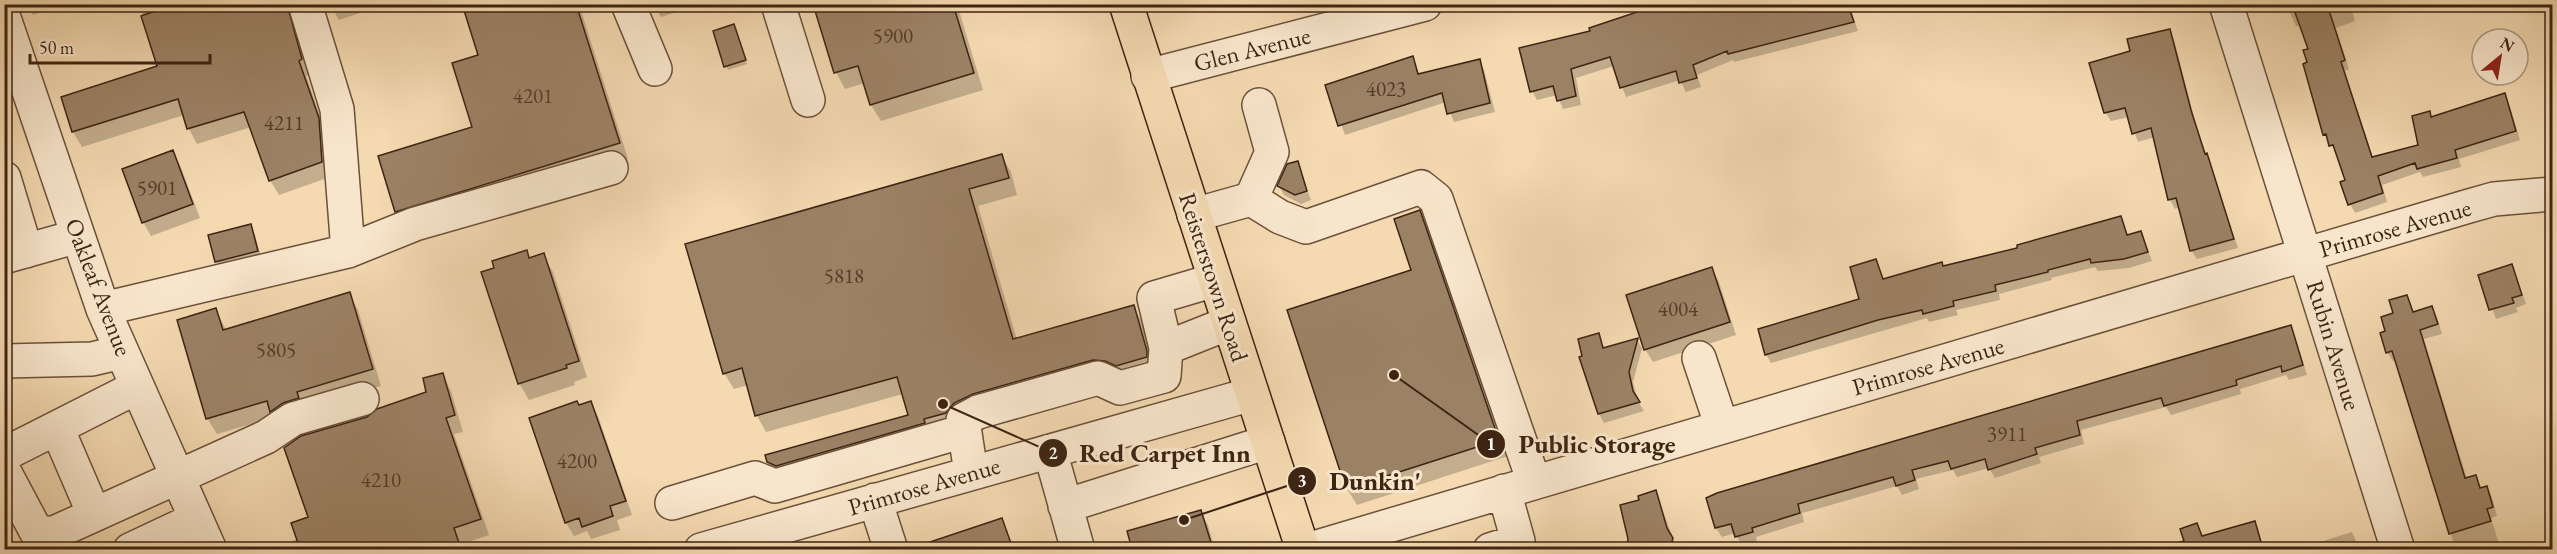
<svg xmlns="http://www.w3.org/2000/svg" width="2557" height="554" font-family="'EB Garamond',serif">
	<rect width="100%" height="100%" fill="#f4d9b1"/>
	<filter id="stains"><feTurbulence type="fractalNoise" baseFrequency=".00333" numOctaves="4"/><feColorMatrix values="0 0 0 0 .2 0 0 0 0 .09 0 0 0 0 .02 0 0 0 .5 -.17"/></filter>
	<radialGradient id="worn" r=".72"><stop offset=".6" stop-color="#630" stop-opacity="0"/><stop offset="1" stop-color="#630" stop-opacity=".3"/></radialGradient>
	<path fill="#0003" d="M27,4H66L33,15Z
		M136,4H293L310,75L306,76L327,135L330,177L279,195L270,180L251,127L197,144L189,129L184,115L82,147L73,132L62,98L159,67L142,13Z
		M330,4H386L339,20Z
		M464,4H579L628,159L406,228L397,211L473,128L480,56Z
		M653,4H701L661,17Z
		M815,4H957L983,90L881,121L871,105L865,83L845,89L836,72Z
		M1678,4H1859L1850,8L1858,31L1734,62L1733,60L1697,75L1701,87L1686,92L1680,80L1626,97L1614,66L1576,78L1581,105L1563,109L1557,95L1537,100L1532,91L1592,32Z
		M1922,4H1944L1925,9Z
		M2286,4H2350L2355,21L2336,28L2349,69L2345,71L2373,158L2420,146L2429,112L2432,118L2504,94L2509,103L2520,140L2459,159L2461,167L2423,177L2420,172L2382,185L2387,202L2355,213L2350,204L2347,181L2337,153L2325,134L2305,65L2309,63L2310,50L2301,26H2296Z
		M736,30L747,64L728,70L726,66Z
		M2169,30L2174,39L2195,121L2238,248L2197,259L2191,250L2180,207L2175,209L2170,200L2155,137L2138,142L2129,117L2111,121L2105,112L2132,52Z
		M1412,58L1420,75L1479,61L1484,70L1495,112L1454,122L1446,102L1345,135L1327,86Z
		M172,152L180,165L200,218L151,236L143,222Z
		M1001,155L1011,172L1017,195L978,206L1017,340L1133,307L1143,324L1156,369L778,479L768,462L910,416L903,394L766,432L757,416L748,385L734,389L724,373Z
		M1297,162L1311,200L1301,204L1284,195L1279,186Z
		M1419,212L1429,229L1508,456L1357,505L1347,489L1289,311L1413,271Z
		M2120,218L2128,236L2141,232L2152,261L2129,268L2098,271L2095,267L2051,278L2052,280L1999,294L2000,300L1956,310L1958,315L1929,322L1927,318L1771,363L1766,354L1861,300L1876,261L1884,281L2019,249Z
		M250,226L255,235L262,260L222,270L217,261Z
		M526,251L530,259L543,255L553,272L587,377L574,382L575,385L529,400L519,383Z
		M2512,266L2526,304L2516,308L2518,312L2496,319L2480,276Z
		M1712,269L1719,282L1736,335L1653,362L1645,349Z
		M349,294L358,310L381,386L217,434L207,418L216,310L226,330Z
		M2407,296L2414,313L2431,308L2437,317L2442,334L2424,339L2467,479L2476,477L2482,489L2487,488L2492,497L2497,516L2491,518L2501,550H2456L2397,360L2393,361L2387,352V332Z
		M2290,327L2295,336L2307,375L2289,380L2286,375L2240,389L2241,394L2171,415L2166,407L2081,430L2084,444L2039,457L2041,463L1995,478L1989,468L1957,477L1953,470L1916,479L1919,489L1902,495L1897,486L1810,511L1802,513L1804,522L1756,537L1757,541L1742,546L1735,533L1722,537L1716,528L1708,499Z
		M1598,335L1605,349L1637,340L1642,348L1633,382L1638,401L1644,411L1604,423L1599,414Z
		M442,374L451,391L463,432L454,434L489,535L462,544L464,550H275L274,547L298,539L368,418L428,393Z
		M591,403L598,416L632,515L617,520L620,530L591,539L587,531L574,536L566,523L531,419Z
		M4,413L12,430L4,433Z
		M1656,492L1677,550H1631L1629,545L1641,501Z
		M1200,511L1208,525L1215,550H1134L1129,532Z
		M1001,519L1015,550H931L929,544Z
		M2254,522L2264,550H2241L2235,528Z
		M2352,532L2360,550H2294Z"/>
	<path fill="#9c8265" stroke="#3d2413" stroke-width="1.5" d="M176,4H287L302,59L299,61L319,118L322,162L269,181L244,112L187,129L178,99L72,132L61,97L157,66L141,16Z
		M462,4H576L620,143L395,212L378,156L472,127L452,63L478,55Z
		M813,4H953L974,73L870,105L858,66L834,73Z
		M1661,4H1848L1854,22L1728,54L1727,51L1693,65L1697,78L1679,83L1676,71L1620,88L1610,57L1571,69L1576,96L1557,101L1553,86L1530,92L1519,48L1590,31L1589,28Z
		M2292,4H2327L2345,60L2341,62L2372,157L2418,145L2412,116L2430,111L2431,117L2505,93L2516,131L2455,150L2457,158L2417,169L2415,163L2378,176L2383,193L2348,205L2340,182L2345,180L2333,145L2329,146L2326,134L2323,135L2303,64L2307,62L2303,50L2308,49Z
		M734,24L746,60L724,67L713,31Z
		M2170,29L2191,110L2205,154L2207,153L2234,239L2190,251L2176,198L2168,200L2151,128L2132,134L2125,108L2104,113L2089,63L2130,51L2127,39Z
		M1413,56L1418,74L1480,59L1490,103L1447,114L1442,93L1338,126L1325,85Z
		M173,150L193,204L142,223L122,169Z
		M1002,154L1009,178L969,189L1013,339L1134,305L1147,351V357L1116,366L1105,361L1093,360L973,394L954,403L946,413L924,419L925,423L776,466L767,462L765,455L908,415L897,377L755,416L742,368L723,374L685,244Z
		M1298,161L1307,191L1295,195L1277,186L1287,164Z
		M1420,210L1499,440L1346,489L1287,310L1411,270L1394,219Z
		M2121,216L2127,235L2141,231L2148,252L2124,259L2091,263L2090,259L2048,270V272L1995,285L1996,291L1953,301L1954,306L1923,314L1922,310L1878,320L1765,355L1758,329L1859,299L1850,267L1876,259L1883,279L1942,262L1943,266L2017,248V245Z
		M251,224L258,251L215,262L208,235Z
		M527,250L529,258L544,253L579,361L566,365L567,368L518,384L481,272L494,268L492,261Z
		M2512,264L2522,295L2512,298L2514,303L2489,310L2478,275Z
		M1712,267L1730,322L1644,350L1626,295Z
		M350,292L373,369L297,392L299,398L283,403L270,412L267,401L206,419L177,320L216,308L223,330Z
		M2407,295L2413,312L2432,306L2438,324L2420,330L2427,353L2465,478L2476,475L2480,488L2487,486L2493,507L2487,509L2491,521L2449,534L2392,351L2386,353L2380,333L2385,331L2381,317L2393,313L2389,300Z
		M2291,325L2303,365L2282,372L2281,366L2236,380L2237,385L2164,406L2161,398L2077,421L2080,435L2035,448L2037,454L1988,470L1985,459L1951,469L1948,461L1912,470L1915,480L1896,486L1893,477L1798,504L1800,513L1752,528L1753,532L1735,537L1731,524L1715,528L1706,498L1717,493Z
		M1599,333L1603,348L1638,338L1629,372L1633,391L1640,402L1598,414L1579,357L1582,356L1578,339Z
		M443,373L455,415L446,418L481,519L454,528L459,543L439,549H300L291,523L308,517L284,448L301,436L367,417L377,409L426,392L423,378Z
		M577,401L579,405L591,401L626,501L610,506L613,516L582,527L579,518L565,523L529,418Z
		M1656,490L1667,528L1673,538L1670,549H1626L1628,539L1620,505L1639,500L1638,496Z
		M1201,510L1213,549H1132L1127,531Z
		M1002,518L1013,549H919L918,546Z
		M2255,521L2263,549H2174L2173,544L2184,541L2180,529L2197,523L2202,536Z"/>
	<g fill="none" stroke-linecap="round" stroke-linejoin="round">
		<defs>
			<path id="minor" d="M305,4L337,109L348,251
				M628,4L655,69
				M778,4L808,100
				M2226,4L2398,550
				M4,18L103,309L210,550
				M1148,76L1425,4
				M4,178L26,251
				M1251,199L1272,152L1259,105
				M1194,215L1251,199L1280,217L1306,227L1421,187L1436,199L1534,482
				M4,257L78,236
				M103,309L348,251L415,224L611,168
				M1166,348L1154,298L1215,280
				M1699,358L1722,427
				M4,361L92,359L122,352
				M57,428L94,514
				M1050,451L1078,550
				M4,459L7,453L137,387
				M4,471L37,533H54L266,437L293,419L362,399
				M971,473L963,420L978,412L1098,378L1120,388L1164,376L1166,348L1229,323
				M875,500L891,550
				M672,503L755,478L775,486L964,431
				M1065,506L1268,442
				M130,550L196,519
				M701,550L1252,394
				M1307,550L2469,206L2494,199L2552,194
				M1490,550L1518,541L1504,491"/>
			<path id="major" d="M1126,4L1303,550"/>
		</defs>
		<use href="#minor" stroke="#6b513a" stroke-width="36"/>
		<use href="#major" stroke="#3d2413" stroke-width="36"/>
		<use href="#minor" stroke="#f8e6cc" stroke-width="33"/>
		<use href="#major" stroke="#f4d9b1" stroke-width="33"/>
	</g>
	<g text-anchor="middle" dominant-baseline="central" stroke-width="6" stroke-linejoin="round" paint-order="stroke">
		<g font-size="21" fill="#553c28">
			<text x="893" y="35">5900</text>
			<text x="1386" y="88">4023</text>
			<text x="533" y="95">4201</text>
			<text x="284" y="122">4211</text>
			<text x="157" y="187">5901</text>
			<text x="844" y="275">5818</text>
			<text x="1678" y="308">4004</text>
			<text x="276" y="349">5805</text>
			<text x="2007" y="433">3911</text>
			<text x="577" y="460">4200</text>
			<text x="381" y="479">4210</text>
		</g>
		<g font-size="24" fill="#3d2413" stroke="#f8e6cc">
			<text transform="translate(1252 49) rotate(-14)">Glen Avenue</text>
			<text transform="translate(2395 228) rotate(-16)">Primrose Avenue</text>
			<text transform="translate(1214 277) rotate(72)">Reisterstown Road</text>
			<text transform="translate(99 287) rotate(69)">Oakleaf Avenue</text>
			<text transform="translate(2334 345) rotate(73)">Rubin Avenue</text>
			<text transform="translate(1928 366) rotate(-16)">Primrose Avenue</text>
			<text transform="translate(924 486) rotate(-16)">Primrose Avenue</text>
		</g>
	</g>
	<path fill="none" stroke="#3d2413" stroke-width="2" d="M1394 375L1491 444M943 404L1053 453M1184 520L1302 481"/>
	<g fill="#3d2413" stroke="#f8e6cc" stroke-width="2">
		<circle cx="1394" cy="375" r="6"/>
		<circle cx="943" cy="404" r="6"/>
		<circle cx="1184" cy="520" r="6"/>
		<circle cx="1491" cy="444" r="15"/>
		<circle cx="1053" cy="453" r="15"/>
		<circle cx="1302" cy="481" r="15"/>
	</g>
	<g font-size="18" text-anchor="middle" font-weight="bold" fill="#fff">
		<text x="1491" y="450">1</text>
		<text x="1053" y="459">2</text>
		<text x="1302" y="487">3</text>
	</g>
	<g font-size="26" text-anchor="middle" font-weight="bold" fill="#3d2413" stroke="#f8e6cc" stroke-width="6" stroke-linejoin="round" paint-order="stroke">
		<text x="1597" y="453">Public Storage</text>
		<text x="1165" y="462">Red Carpet Inn</text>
		<text x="1375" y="490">Dunkin'</text>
	</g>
	<rect width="2557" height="554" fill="none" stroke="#f4d9b1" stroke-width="24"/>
	<rect x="6" y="6" width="2545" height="542" fill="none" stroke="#3d2413" stroke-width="3"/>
	<rect x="12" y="12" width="2533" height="530" fill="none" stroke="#3d2413" stroke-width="1.5"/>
	<g transform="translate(2500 57) rotate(30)"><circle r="28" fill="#f8e6cc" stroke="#ad9882" stroke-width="1.5"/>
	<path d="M0-4.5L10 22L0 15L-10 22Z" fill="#8f2418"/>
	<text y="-9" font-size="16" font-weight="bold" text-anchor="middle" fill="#3d2413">N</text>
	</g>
	<path d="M30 54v9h180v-9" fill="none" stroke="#3d2413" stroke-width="3"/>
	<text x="39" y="54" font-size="18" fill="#3d2413" stroke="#f8e6cc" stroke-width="4.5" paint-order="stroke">50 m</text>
	<rect width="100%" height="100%" filter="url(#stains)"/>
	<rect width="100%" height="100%" fill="url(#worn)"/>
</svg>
